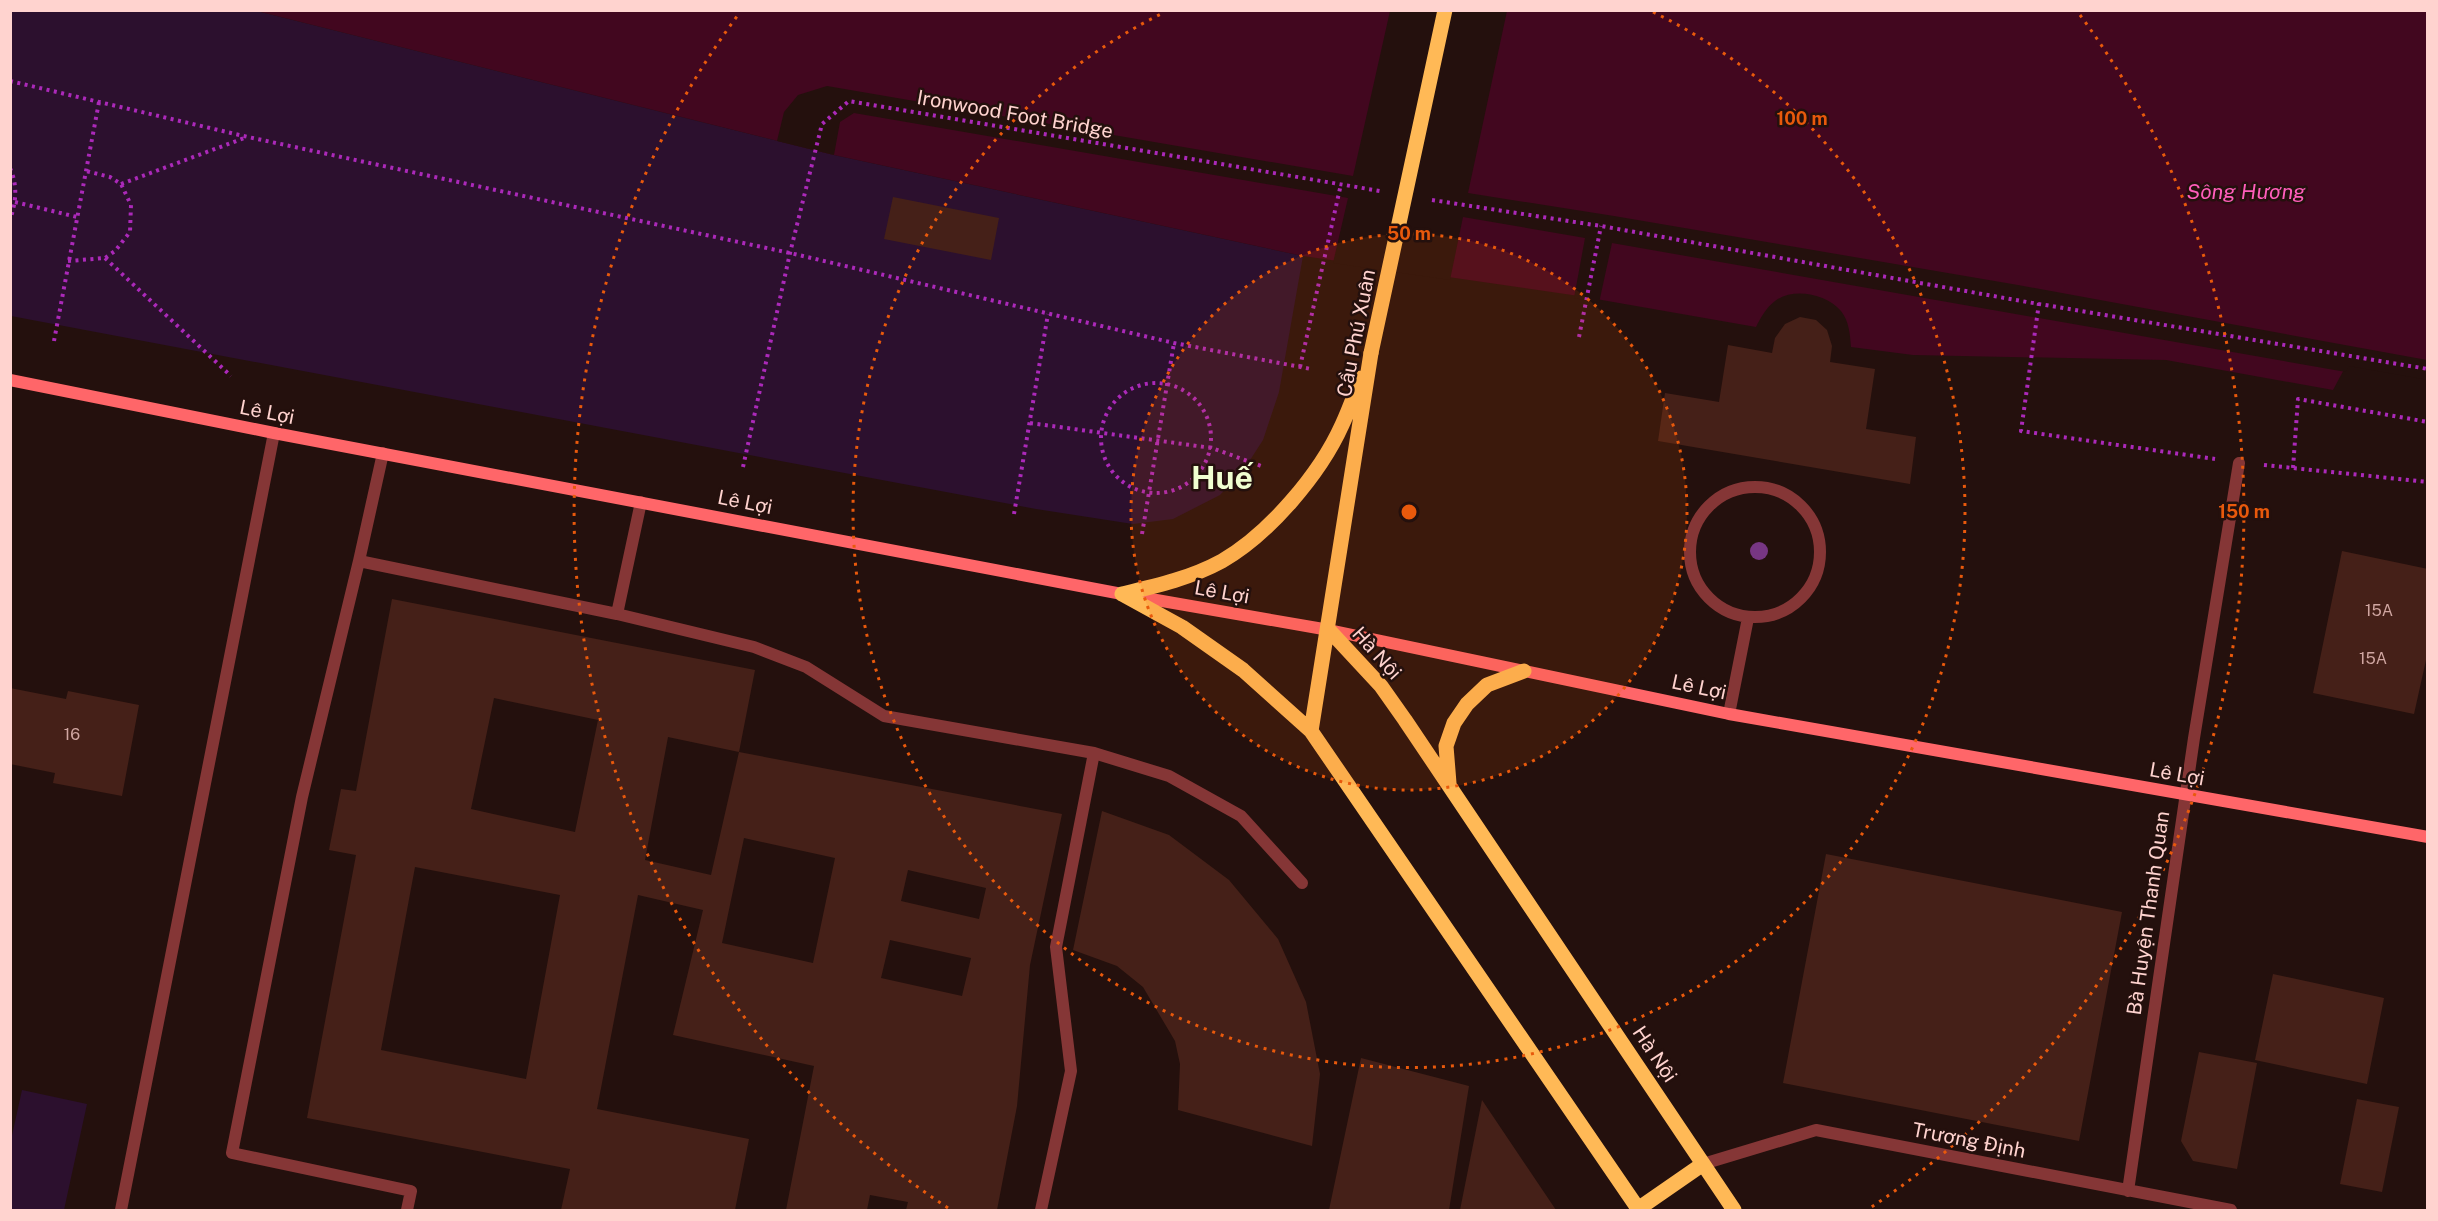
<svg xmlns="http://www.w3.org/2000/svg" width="2438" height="1221" font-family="'Public Sans',sans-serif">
	<rect width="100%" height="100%" fill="#24100d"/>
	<path fill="#2c102e" d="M10,11H257L834,155L1303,256L1279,392L1263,440L1243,471L1220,495L1173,519L1133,524L1036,509L11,316Z
		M22,1090L87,1104L64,1210H11V1140Z"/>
	<path fill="#42071f" d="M257,11H2427V377L2348,362L2333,390L2166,360L1913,355L1851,347C1850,334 1849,321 1841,311C1827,294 1793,287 1775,301C1766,308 1761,317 1756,327L1579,296L1303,256L834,155Z"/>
	<path fill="#24100d" d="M1390,11H1507L1468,193L1614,216L2018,285L2427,360L2428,380L2349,366L2346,372L1612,243L1599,303L1574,298L1585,238L1463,217L1450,280L1333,263L1348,198L854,113L840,122L834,155L777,141L784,112L798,95L827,86L1353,176Z"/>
	<path fill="#452018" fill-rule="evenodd" d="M893,197L999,218L991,260L884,239Z
		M1800,317L1816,320L1827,330L1832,346L1830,362L1875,369L1866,429L1916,437L1910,484L1658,441L1665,393L1719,402L1728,345L1772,353L1775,338L1785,324Z
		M2342,551L2428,569V651L2414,714L2313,693Z
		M392,599L755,670L739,752L668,737L645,860L711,875L739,752L1062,814L1030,965L1017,1106L997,1210H906L908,1202L870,1195L867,1210H786L814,1066L673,1035L703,910L638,895L597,1109L749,1139L735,1210H561L570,1169L307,1118L356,855L329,850L341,789L356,791ZM494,698L598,720L575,832L471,809ZM744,838L835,858L813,963L722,943ZM415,867L560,895L526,1079L381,1050ZM908,870L986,888L979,919L901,901ZM890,940L971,958L962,996L881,978Z
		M10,688L66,699L68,691L139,705L122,796L53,783L55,773L10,764Z
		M1102,811L1169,835L1229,880L1278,939L1306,1002L1320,1074L1312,1146L1178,1110L1180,1064L1175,1041L1143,987L1117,966L1073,950Z
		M1826,854L2122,912L2079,1141L1783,1083Z
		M2273,974L2384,998L2367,1084L2255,1060Z
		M2199,1052L2257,1063L2237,1169L2193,1161L2181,1141Z
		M1361,1058L1469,1086L1449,1210H1329Z
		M2357,1099L2399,1107L2382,1192L2340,1184Z
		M1482,1100L1556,1210H1460Z"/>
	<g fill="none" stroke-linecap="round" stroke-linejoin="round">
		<path stroke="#ab29b9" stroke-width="4" stroke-dasharray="3 4.5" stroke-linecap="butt" d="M10,81L248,137L790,253L1174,343L1311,369
			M10,168C18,186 16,202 10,220
			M121,184L247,137
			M1432,200L1601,226L2027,302L2428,369
			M15,202L77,217
			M105,258L231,376
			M68,261L105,258L115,251L130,232L131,205L121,184L110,177L86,171
			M2039,303L2021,431L2215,459
			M1579,337L1601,226
			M54,341L99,102
			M1300,367L1341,184
			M1101 438a55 55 0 1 1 110 0a55 55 0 1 1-110 0Z
			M1030,423L1212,448L1264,467
			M2264,465L2428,482
			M743,467L790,253L822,124L849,101L1380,191
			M2293,468L2298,399L2428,422
			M1014,514L1048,314
			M1142,534L1174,343"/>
		<path stroke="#853636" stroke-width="12" d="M1690 552a65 65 0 1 1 130 0a65 65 0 1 1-130 0Z
			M359,561L383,453
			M617,614L641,502
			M1729,714L1748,618
			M121,1210L274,433
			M407,1210L411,1191L232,1153L302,797L359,561L617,614L754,647L806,667L884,716L1094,753L1169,776L1241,816L1302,883
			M1041,1210L1071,1071L1056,947L1094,753"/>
		<path stroke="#853636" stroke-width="12" d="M1703,1164L1816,1130L2231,1210
			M2128,1191L2194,738L2239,463"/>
		<path stroke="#ff6669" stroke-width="12" d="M10,380L274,433L1122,594L1329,630L1729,714L2428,837"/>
		<path stroke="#ffb956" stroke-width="15" d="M1122,594L1182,627L1243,670L1311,731L1639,1210
			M1122,594C1156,586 1191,578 1222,561C1269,534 1320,474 1342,425C1349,410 1355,393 1361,378
			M1329,630L1381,686L1405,720L1734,1210
			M1311,731L1371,353
			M1449,783L1446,746L1454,723L1467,704L1487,685L1524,671
			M1638,1209L1703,1164"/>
		<path stroke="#ffb956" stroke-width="15" d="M1371,353L1445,10"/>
	</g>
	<circle fill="#773683" cx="1759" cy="551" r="9"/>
	<circle cx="1409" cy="512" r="278" fill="#e8590c" fill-opacity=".12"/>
	<g fill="none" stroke="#e8590c" stroke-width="3" stroke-dasharray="3 6">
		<circle cx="1409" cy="512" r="278"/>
		<path d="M1653 12A556 556 0 1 1 1165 12"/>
		<path d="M948 1208A835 835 0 0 1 738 15M2080 15A835 835 0 0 1 1870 1208"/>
	</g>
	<g text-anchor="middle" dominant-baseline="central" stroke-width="5" stroke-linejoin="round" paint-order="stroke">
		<g font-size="16" fill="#d0a6a1">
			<text x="2379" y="610">15A</text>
			<text x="2373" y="658">15A</text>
			<text x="72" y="734">16</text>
		</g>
		<g font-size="20" fill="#ffd3cf" stroke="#24100d">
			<text transform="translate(1015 114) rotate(10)">Ironwood Foot Bridge</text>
			<text transform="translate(1356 333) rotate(-79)">Cầu Phú Xuân</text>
			<text transform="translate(267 412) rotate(11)">Lê Lợi</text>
			<text transform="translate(745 502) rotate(11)">Lê Lợi</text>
			<text transform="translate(1222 592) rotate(10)">Lê Lợi</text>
			<text transform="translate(1377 653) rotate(48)">Hà Nội</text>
			<text transform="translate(1699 687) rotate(12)">Lê Lợi</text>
			<text transform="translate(2177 774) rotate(10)">Lê Lợi</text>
			<text transform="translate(2148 913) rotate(-82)">Bà Huyện Thanh Quan</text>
			<text transform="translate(1655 1054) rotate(56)">Hà Nội</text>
			<text transform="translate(1969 1140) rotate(11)">Trương Định</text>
		</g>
		<g font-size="21" font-style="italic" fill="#ff5dbb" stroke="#24100d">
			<text x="2246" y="191">Sông Hương</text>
		</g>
		<g font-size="32" font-weight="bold" fill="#f0ffd1" stroke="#24100d">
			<text x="1222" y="477">Huế</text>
		</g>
	</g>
	<circle cx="1409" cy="512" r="9" fill="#e8590c" stroke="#24100d" stroke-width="3"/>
	<g font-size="18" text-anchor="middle" font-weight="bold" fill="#e8590c" stroke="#24100d" stroke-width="5" stroke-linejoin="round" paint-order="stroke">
		<text x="1802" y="125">100 m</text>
		<text x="1409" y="240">50 m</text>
		<text x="2244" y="518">150 m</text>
	</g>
	<rect width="2438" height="1221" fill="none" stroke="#ffd3cf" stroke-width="24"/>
</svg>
